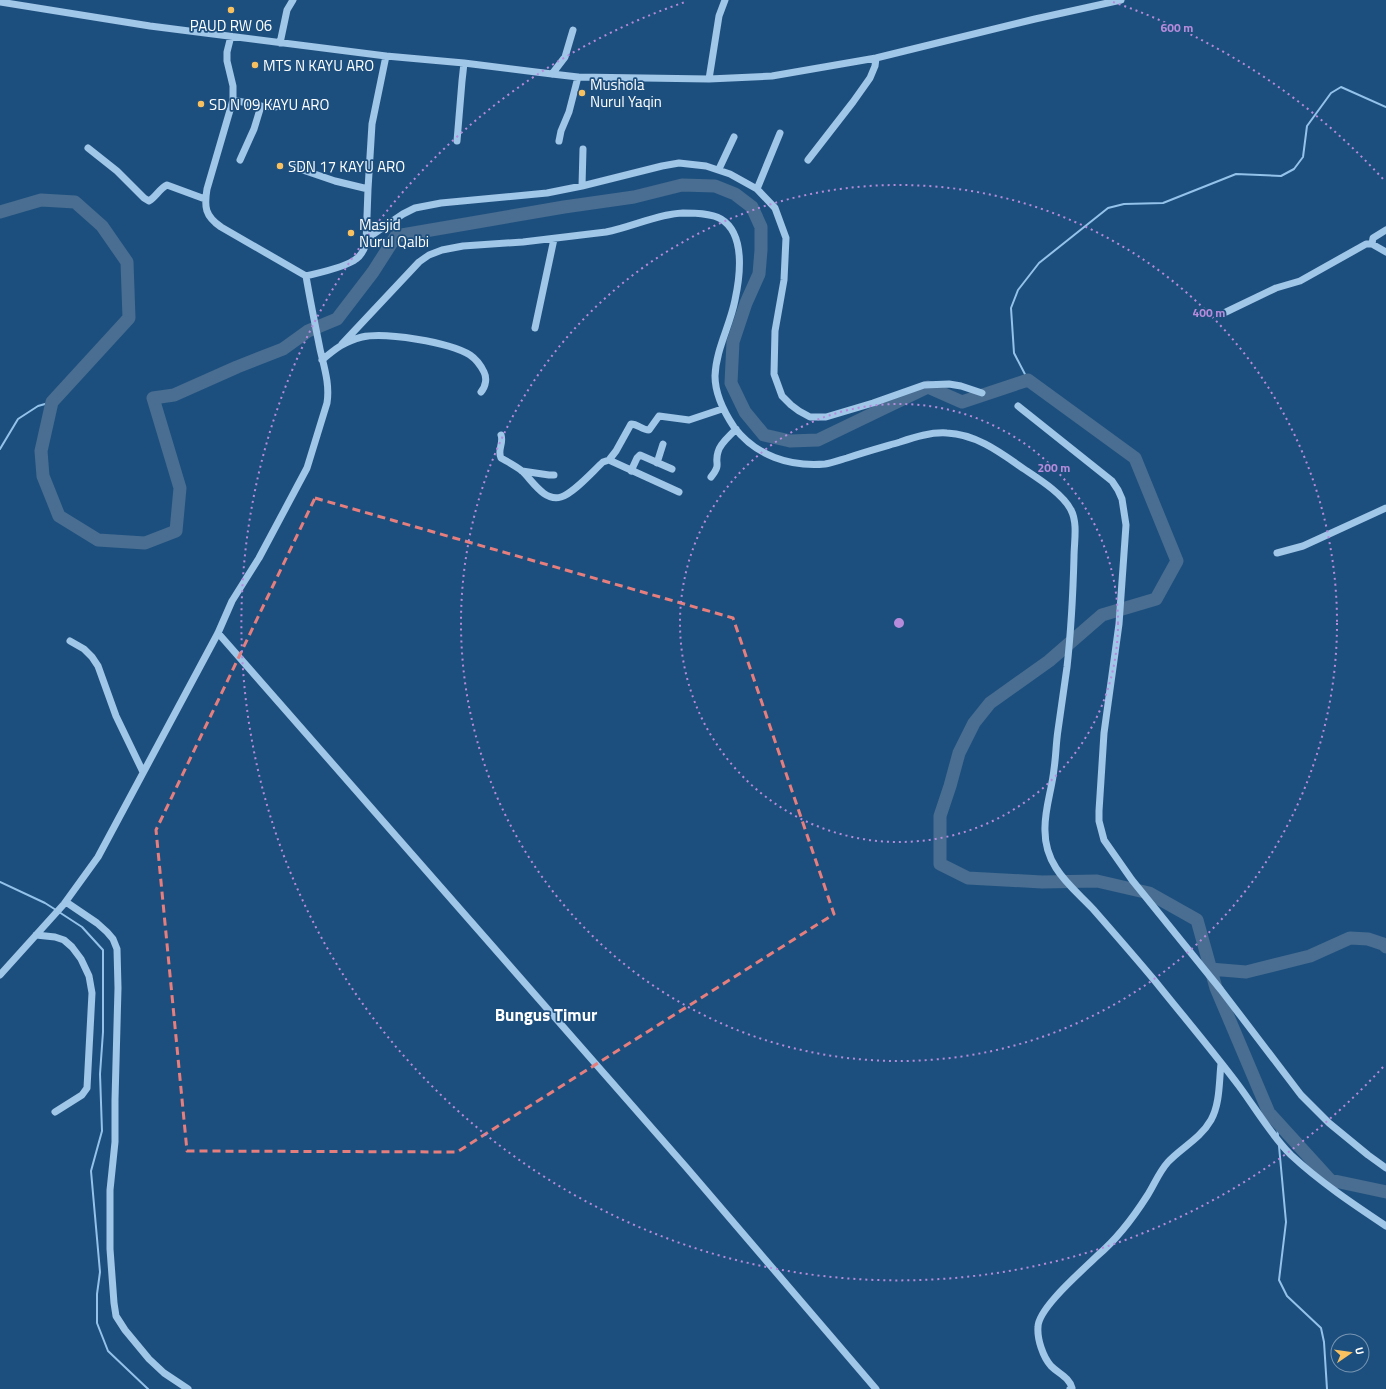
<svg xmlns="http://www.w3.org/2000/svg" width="1386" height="1389" font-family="'Titillium Web',sans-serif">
	<rect width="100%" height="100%" fill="#1d4f7e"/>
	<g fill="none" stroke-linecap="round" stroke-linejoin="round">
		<path stroke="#93c2ea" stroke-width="2" d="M1028,380L1014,353L1011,308L1018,290L1039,263L1108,208L1124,204L1163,203L1236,174L1281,176L1294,169L1303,157L1307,126L1331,93L1341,87L1386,107
			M0,449L18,419L38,406L52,402
			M0,882L45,903L56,910
			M59,912L82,927L103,950V1032L100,1074L102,1131L91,1171L100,1272L97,1294V1323L108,1351L148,1389
			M1277,1122L1278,1136
			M1279,1146L1286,1222L1279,1280L1287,1296L1321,1328L1324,1342L1327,1389"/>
		<path stroke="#496e91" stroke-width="13" d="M0,212L41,200L75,202L102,226L127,262L129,318L52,402L41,451L43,476L59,516L98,540L145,543L176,531L180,488L153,398L174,395L237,367L283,349L308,331L337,319L373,272L396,236L564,207L634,197L682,185L715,186L735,194L752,207L761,227V250L759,274L746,303L733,342L731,383L745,412L764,435L790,441L818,440L928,387L962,402L1028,380L1135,458L1177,561L1156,599L1102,615L1049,661L990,703L974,723L959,753L950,786L940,816V864L968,878L1042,882L1097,881L1149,893L1197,920L1216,988L1269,1113L1330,1180L1386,1192
			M1210,969L1246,972L1310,956L1350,938L1368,939L1383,944L1386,947"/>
		<path stroke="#a0c6e8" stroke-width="7" d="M0,2L150,26L386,56L464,63L552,74L578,77L709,79L772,76L876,58L1035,19L1121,0
			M231,36L227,52V61L233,86V100L207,189C204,207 205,216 221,227L306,276C318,273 347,267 356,259C362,255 364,250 366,244L368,189L372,124L386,56
			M280,43L287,10L293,0
			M552,74L565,57L573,30
			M709,79L719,16L725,0
			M233,100L261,106L254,129L240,160
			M261,106L275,107
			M457,141L462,81L464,63
			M559,141L561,131L569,112L578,77
			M88,148L117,171L144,198L149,201C156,197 160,188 167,185L205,199
			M808,160L853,102L870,78L875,66L876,58
			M294,167L335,181L368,189
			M719,169L734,137
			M582,186L583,149
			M757,189L780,133
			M366,239L403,214L415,208L441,203L547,193L582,186L662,166L679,163L706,166L730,174L757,189L775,208L786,238L784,280L775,331L774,374L782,396L791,405L799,411L810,417H826L873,403L924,385L949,384L961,386L982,393
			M1372,244L1373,238L1386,230
			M1226,312L1276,288L1300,281L1366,244H1372L1386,252
			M535,328L554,239
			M342,344L419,262L429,255L442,250L463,246L523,242L606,232C632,227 657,214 683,213C694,213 711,213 721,219C746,234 740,277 735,300C730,326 716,349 715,376C715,395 724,412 734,427C756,456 790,467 825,464C832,463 840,460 847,458C865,452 883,447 900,442C915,437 931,432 947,433C976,434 1001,453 1024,469C1039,479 1063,494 1071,510C1078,523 1074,543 1074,557C1073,594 1071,631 1067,667C1064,688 1061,709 1058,730C1056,743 1056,756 1054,769C1052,790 1044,810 1045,831C1045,845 1049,857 1056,868C1066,884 1081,896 1093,909C1114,933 1135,957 1155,981C1183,1016 1212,1050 1239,1086C1256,1109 1271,1135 1291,1155C1320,1182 1353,1204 1386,1226
			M322,360C335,349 345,341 362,337C385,332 449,342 470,355C476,359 481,366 484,372C487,378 486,386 481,392
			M1018,406L1112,481L1118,490L1122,499L1126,525L1119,624L1104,733L1099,811V821L1104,840L1132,880L1221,990L1301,1095L1329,1123L1368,1155L1386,1168
			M501,435C504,443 497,450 501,458C508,462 516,466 522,471C532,480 544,502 561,497C574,493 593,471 603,462L609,460L679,492
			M609,460L616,451L631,424C638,424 642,430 649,430L659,416L689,420L722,409
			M657,463L663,444
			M522,471L549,475H554
			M631,471L637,458L640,455L672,469
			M711,477C722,463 714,465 718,452C720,443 730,436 736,429
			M1277,553L1303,546L1386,508
			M218,633L686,1167L876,1389
			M70,641L84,649L92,657L98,666L116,716L143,772
			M66,902L97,923L107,932L113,939L117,949L118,988L115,1100V1142L110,1190V1249L114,1303L116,1316L125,1330L149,1359L164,1373L188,1389
			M36,935L55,937L64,940L72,947L81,959L89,976L92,993L87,1088L82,1095L55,1112
			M0,975L64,904L98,857L218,633L232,601L259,558L307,468L327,403C330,384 324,367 320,349C315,324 310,300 306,276
			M1070,1389L1072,1388C1069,1377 1059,1374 1051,1366C1043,1357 1037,1339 1038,1327C1038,1308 1083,1270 1097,1256C1117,1239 1133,1218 1147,1196C1154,1185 1159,1172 1168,1162C1182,1147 1200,1139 1211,1120C1220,1104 1219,1082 1221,1064"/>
	</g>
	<path fill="none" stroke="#e67e7e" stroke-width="3" stroke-dasharray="8 5" stroke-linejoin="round" d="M315,498L733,618L834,914L457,1152L187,1151L156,830Z"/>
	<g fill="none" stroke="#b68bdc" stroke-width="2" stroke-dasharray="2 4">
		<circle cx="899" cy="623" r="219"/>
		<circle cx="899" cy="623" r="438"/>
		<path d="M1383 1067A657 657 0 1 1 685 2M1113 2A657 657 0 0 1 1383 179"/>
	</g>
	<g fill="#f8c05f" stroke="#1d4f7e" stroke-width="1.5">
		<circle cx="231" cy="10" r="4"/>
		<circle cx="255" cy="65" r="4"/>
		<circle cx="582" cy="93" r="4"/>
		<circle cx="201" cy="104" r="4"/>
		<circle cx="280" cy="166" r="4"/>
		<circle cx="351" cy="233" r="4"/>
	</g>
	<g text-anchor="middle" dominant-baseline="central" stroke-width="3.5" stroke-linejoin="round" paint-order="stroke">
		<g font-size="15" fill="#fff" stroke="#1d4f7e" text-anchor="start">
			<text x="231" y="25" text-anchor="middle">PAUD RW 06</text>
			<text x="263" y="65">MTS N KAYU ARO</text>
			<text x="590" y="84">Mushola<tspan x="590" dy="17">Nurul Yaqin</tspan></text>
			<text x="209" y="104">SD N 09 KAYU ARO</text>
			<text x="288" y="166">SDN 17 KAYU ARO</text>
			<text x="359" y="224">Masjid<tspan x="359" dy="17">Nurul Qalbi</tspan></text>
		</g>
		<g font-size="17" font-weight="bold" fill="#fff" stroke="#1d4f7e">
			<text x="546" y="1015">Bungus Timur</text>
		</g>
	</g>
	<circle cx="899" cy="623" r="6" fill="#b68bdc" stroke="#1d4f7e" stroke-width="2"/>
	<g font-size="12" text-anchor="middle" font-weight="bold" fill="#b68bdc" stroke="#1d4f7e" stroke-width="3.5" stroke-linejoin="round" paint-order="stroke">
		<text x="1177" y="32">600 m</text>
		<text x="1209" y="317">400 m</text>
		<text x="1054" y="472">200 m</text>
	</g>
	<g transform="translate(1350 1353) rotate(77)"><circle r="19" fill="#1d4f7e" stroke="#7795b2"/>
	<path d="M0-3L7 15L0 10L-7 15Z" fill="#f8c05f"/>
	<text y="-6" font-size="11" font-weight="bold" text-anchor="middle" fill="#ffffff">U</text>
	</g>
</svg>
